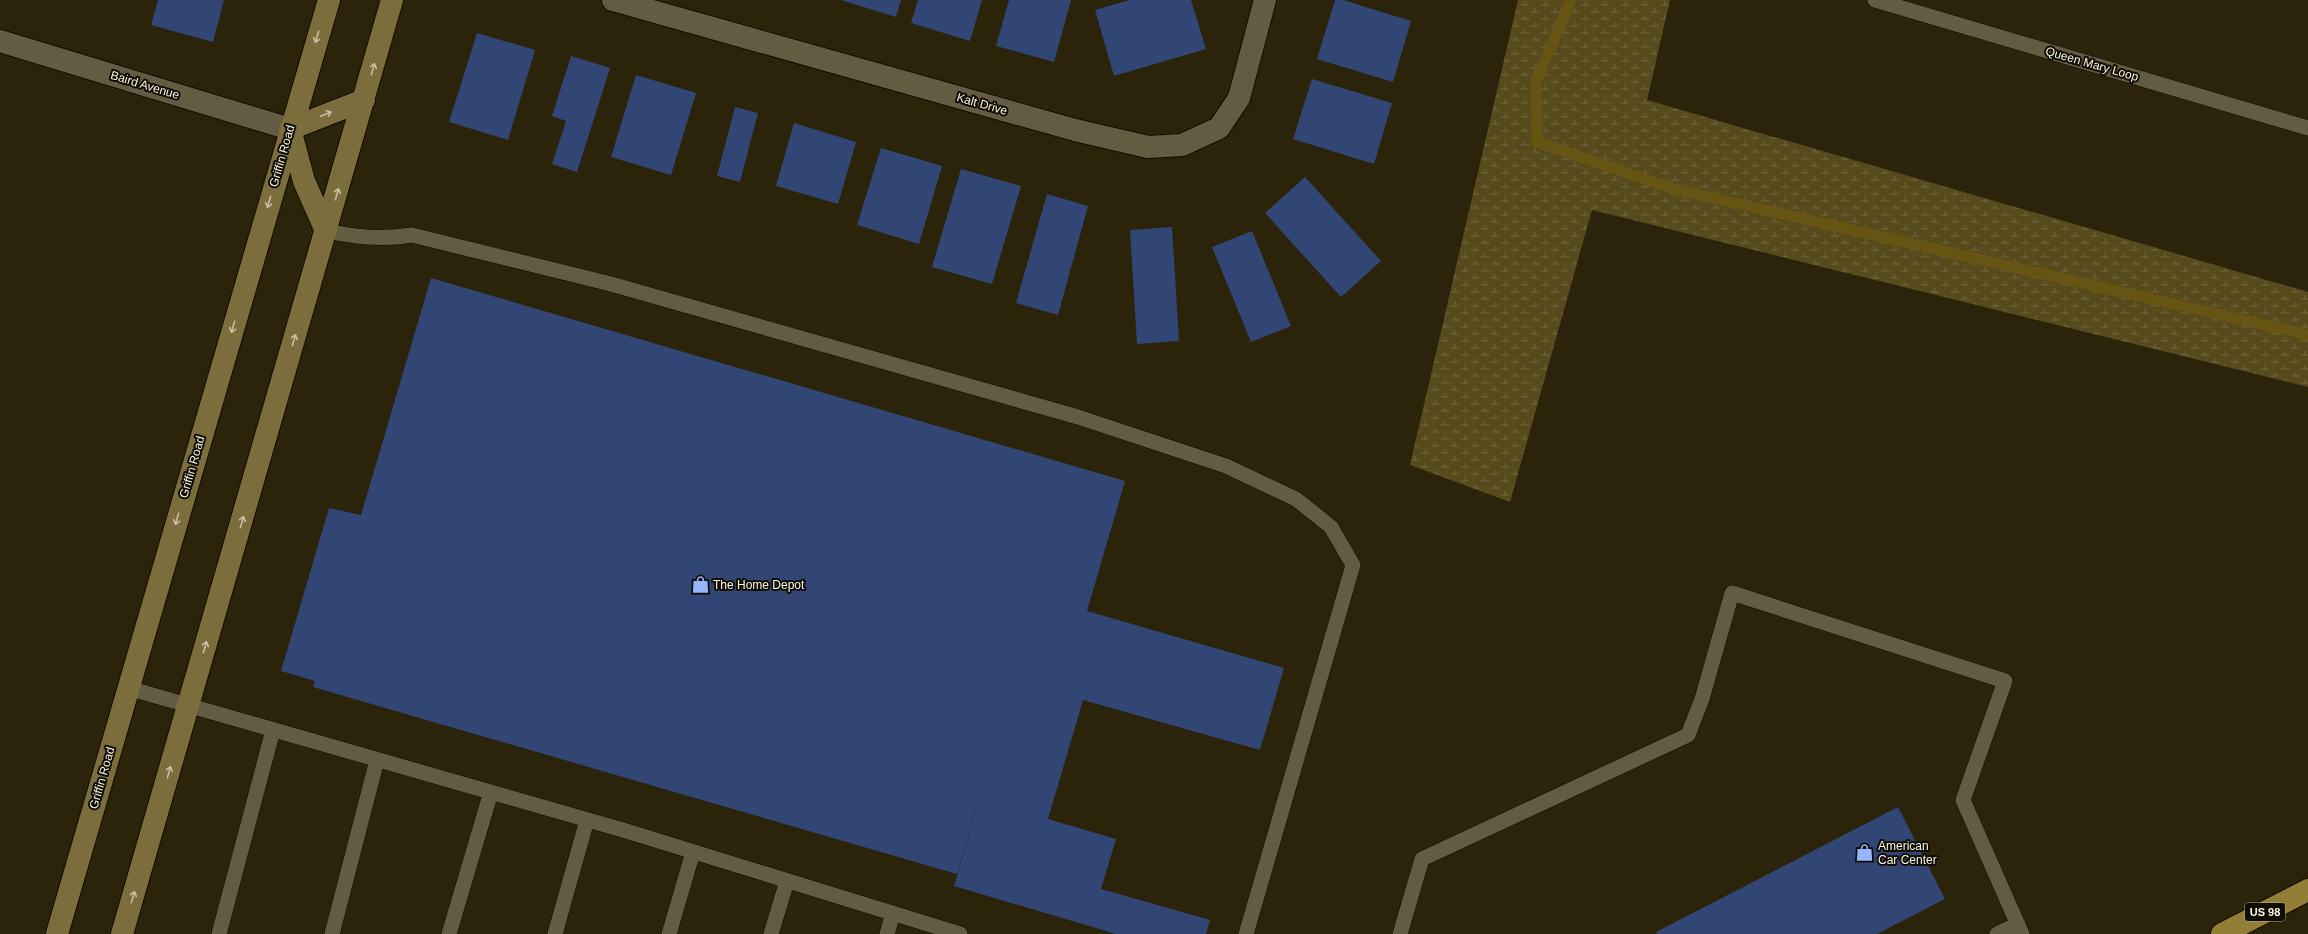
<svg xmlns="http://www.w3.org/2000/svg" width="2308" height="934" font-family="Helvetica,sans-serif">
	<defs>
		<pattern id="wetland-marsh" width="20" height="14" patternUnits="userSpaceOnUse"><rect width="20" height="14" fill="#574a1d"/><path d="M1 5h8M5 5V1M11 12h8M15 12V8" fill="none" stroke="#70653e"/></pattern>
	</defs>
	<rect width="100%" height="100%" fill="#2b240b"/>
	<path fill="url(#wetland-marsh)" d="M1518,0H1670L1647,100L2308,292V387L1592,210L1510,502L1410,465Z"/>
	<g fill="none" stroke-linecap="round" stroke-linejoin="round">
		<path stroke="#655412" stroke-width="11" d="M1571,0L1536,81L1537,142L1674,189L2308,335"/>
	</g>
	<path fill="#314675" d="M158,0H224L213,42L151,25Z
		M841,0H901L896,17Z
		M918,0H982L970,41L911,23Z
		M1009,0H1071L1054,62L996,46Z
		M1130,0H1191L1206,49L1114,76L1095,10Z
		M1335,0H1343L1411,21L1393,82L1317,59Z
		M477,33L535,50L508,140L449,122Z
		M571,56L610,68L577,172L552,164L566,121L552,116Z
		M636,75L696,93L671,175L611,157Z
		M1312,79L1392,103L1374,164L1293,139Z
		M735,107L758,113L740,182L717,176Z
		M794,123L856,142L838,204L776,186Z
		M881,148L942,166L919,244L857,225Z
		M961,169L1021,186L992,284L932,267Z
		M1305,177L1381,261L1341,297L1265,213Z
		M1047,194L1088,206L1058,315L1016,303Z
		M1172,227L1179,341L1137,344L1130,230Z
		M1252,231L1291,326L1251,342L1212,247Z
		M431,278L1125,481L1087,611L1284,668L1260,750L1083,700L1048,819L1116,839L1101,889L1210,920L1206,934H1116L954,886L989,766L957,874L313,687L315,681L281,671L329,508L361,515Z
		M1898,807L1945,899L1877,934H1657L1656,932Z"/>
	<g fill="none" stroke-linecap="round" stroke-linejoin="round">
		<defs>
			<path id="lane" d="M1875,0L2308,128
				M326,231C356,237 382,240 412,235L611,284L1078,417L1226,466L1296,499L1331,527L1353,565L1246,934
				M128,688L623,830L960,934
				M219,934L273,730
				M332,934L377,760
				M449,934L491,792
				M555,934L587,820
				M669,934L693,852
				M771,934L787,881
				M887,934L893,913
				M1400,934L1422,859L1688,735L1702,699L1732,593L2005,681L1963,800L2022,934
				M1997,934L2018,924"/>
			<path id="street" d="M613,0L1075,130L1148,147L1182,145L1219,128L1239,98L1265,0
				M0,41L290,129"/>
			<path id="secondary" d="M326,231L304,181L290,129L364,100
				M57,934L329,0
				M122,934L392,0"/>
			<path id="primary" d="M2222,934L2308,890"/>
		</defs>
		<use href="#lane" stroke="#130d00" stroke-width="16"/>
		<use href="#street" stroke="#130d00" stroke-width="24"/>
		<use href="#secondary" stroke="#130d00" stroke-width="24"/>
		<use href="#primary" stroke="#130d00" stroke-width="24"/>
		<use href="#lane" stroke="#635b42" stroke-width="15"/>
		<use href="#street" stroke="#635b42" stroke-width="22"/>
		<use href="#secondary" stroke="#7b6d3c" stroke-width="22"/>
		<use href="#primary" stroke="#927e35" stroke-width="22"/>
	</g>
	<defs><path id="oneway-shaft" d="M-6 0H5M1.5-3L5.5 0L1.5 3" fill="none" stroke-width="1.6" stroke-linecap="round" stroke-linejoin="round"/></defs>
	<g stroke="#c7bfa2">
		<use href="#oneway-shaft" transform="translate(317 37) rotate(107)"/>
		<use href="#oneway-shaft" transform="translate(373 69) rotate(-74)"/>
		<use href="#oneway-shaft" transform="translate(326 114) rotate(-22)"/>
		<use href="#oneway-shaft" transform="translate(337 194) rotate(-74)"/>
		<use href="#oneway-shaft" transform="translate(269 202) rotate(106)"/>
		<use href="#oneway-shaft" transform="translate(233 327) rotate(106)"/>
		<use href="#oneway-shaft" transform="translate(294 340) rotate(-74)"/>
		<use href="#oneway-shaft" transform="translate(177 519) rotate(106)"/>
		<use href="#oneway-shaft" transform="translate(242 522) rotate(-74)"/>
		<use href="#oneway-shaft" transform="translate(205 647) rotate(-74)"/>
		<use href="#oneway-shaft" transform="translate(169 772) rotate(-74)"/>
		<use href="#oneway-shaft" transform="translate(133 897) rotate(-74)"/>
	</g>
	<defs>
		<symbol id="shop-bare" viewBox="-9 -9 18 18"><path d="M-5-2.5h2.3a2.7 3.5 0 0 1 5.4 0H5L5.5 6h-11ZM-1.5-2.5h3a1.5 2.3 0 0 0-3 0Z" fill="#95b6fd" stroke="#100d04" stroke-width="2.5" paint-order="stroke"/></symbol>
	</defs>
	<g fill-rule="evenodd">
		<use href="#shop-bare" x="688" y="572" width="25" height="25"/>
		<use href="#shop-bare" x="1852" y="840" width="25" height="25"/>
	</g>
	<g text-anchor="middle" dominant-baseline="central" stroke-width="4" stroke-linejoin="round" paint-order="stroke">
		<rect fill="#100d04" stroke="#b3afa2" stroke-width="1" x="2245" y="903" width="40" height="18" rx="3"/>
		<g font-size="11" font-weight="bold" fill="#f9f5e6">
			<text x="2265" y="912">US 98</text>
		</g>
		<g font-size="12" fill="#f9f5e6" stroke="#100d04">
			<text transform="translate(2092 64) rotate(16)">Queen Mary Loop</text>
			<text transform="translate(145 85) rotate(17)">Baird Avenue</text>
			<text transform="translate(982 104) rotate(16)">Kalt Drive</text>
			<text transform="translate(282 156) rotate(-74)">Griffin Road</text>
			<text transform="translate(192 467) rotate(-74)">Griffin Road</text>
			<text transform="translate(102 778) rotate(-74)">Griffin Road</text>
		</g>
		<g font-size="12" fill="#f9f5e6" stroke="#100d04" text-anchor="start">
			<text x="713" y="585">The Home Depot</text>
			<text x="1878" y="846">American<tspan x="1878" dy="14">Car Center</tspan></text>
		</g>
	</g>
</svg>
